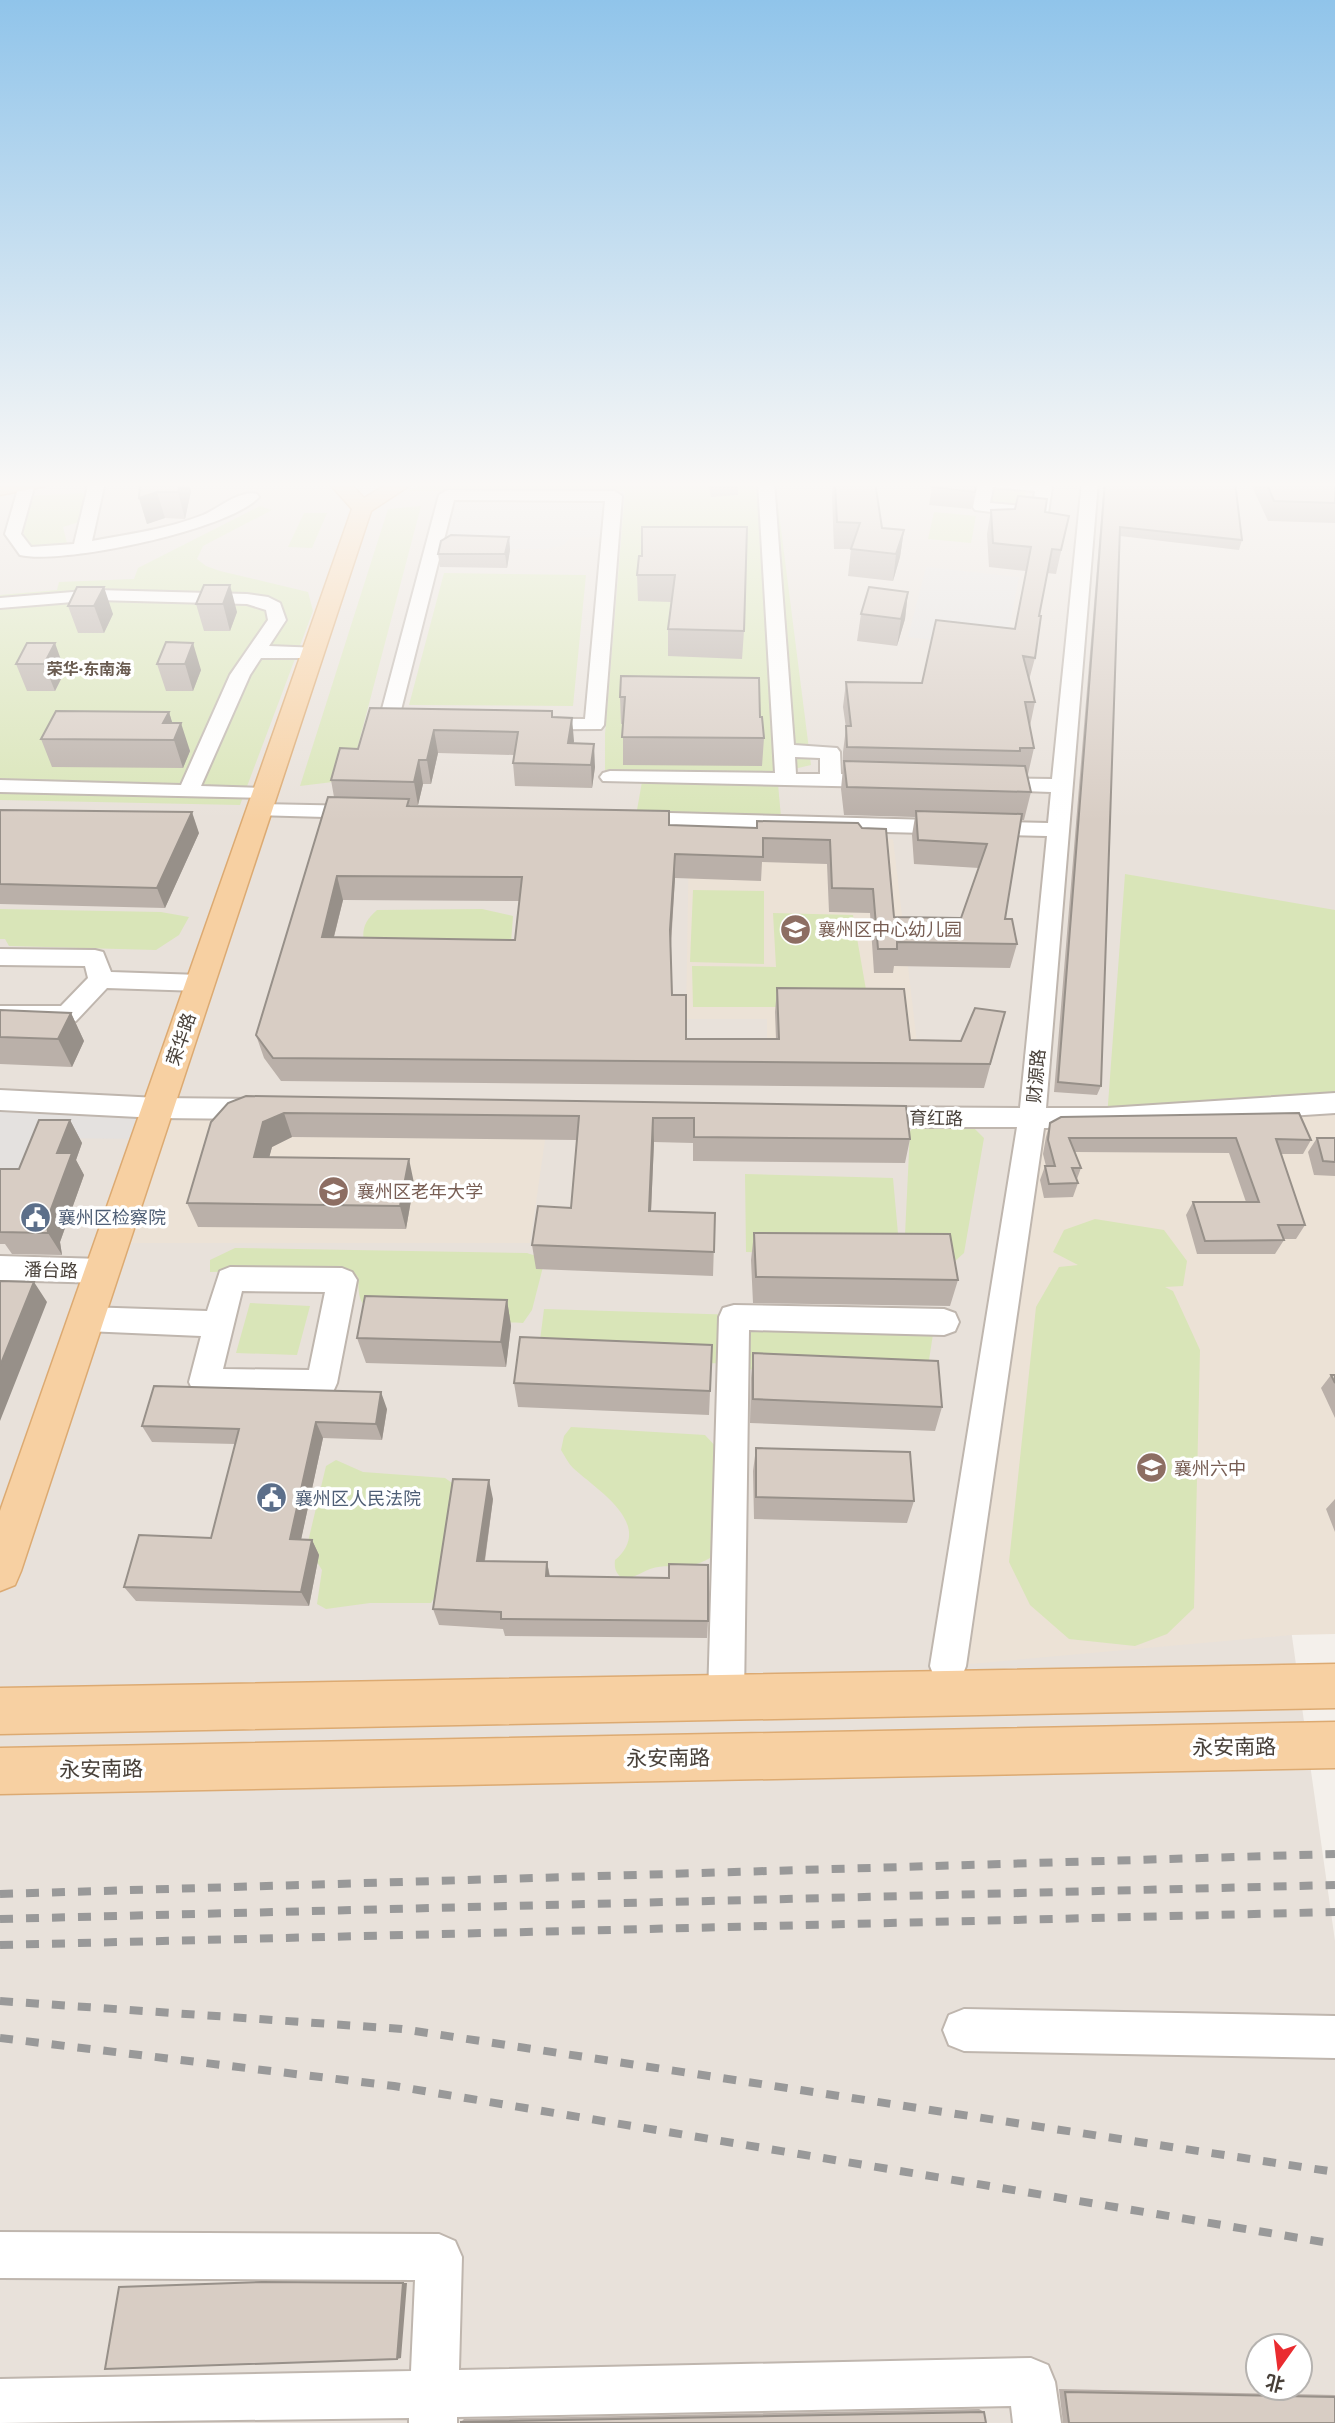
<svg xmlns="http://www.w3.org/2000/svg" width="1335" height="2423" font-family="'Work Sans','Noto Sans SC',sans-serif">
	<rect width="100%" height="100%" fill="#f4f0eb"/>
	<path fill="#e8e1da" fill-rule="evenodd" d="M0,482H1335V1608H1288L1335,1941V2423H0ZM1258,2346H1300V2388H1258Z"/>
	<path fill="#ece2d6" d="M689,835L893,839L917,1043L767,1042V1019H686Z
		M1335,1103V1634L1292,1635L948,1666L1032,1119Z
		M158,1108L549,1113L530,1243H112Z"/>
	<path fill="#d9e5b8" d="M427,482H775L811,765L777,773L781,817L637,810L643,776L605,771V734L625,491H408Z
		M997,486L1023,488L1026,491L1023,507L994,506L989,502L993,487Z
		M81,493L89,495L82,521L63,527L68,547L36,549L23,541L25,500L29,496Z
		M260,506L272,510L203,546L197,559L206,566L220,571L308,592L313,611L240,805L0,800V595L57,590L59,582L134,579L138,568Z
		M421,506L349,780L300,786L388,509Z
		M934,512L976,516L971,543L928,539Z
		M304,513H327L312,548L288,547Z
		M444,573L586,575L573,706L409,705Z
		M1125,874L1335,910V1103L1107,1118Z
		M693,890L764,891V964L690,962Z
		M0,909L161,912L189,917L179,935L156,950L9,946L5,939H0Z
		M482,909L513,916L511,943L366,951C361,933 362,923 377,910Z
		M773,913L853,915L869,1007H693L692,966L776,967Z
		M915,1126L974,1128L984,1138L964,1253L954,1262L905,1235L910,1131Z
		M745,1174L893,1178L900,1256L746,1252Z
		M1095,1219L1164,1230L1187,1261L1183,1286L1165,1287L1173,1291L1200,1350L1194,1608L1167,1634L1135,1646L1069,1639L1030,1605L1009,1562L1036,1307L1059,1267L1078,1265L1053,1252L1064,1230Z
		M235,1248L527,1253L545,1259L532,1310L523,1323C488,1321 392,1325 367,1307C357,1301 359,1287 358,1277L348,1269L210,1272V1260Z
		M250,1303L310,1306L297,1355L236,1353Z
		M544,1309L935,1321L927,1373L733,1369L732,1364L538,1356Z
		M571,1427L705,1435L718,1449L714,1540L710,1558C684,1573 672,1562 650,1569C640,1573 636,1577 624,1579C616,1574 614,1569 615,1560C656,1525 597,1490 573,1468C568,1463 565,1456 561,1450L564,1436Z
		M336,1460L363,1472L445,1478L455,1485L439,1590L431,1603H370L326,1609L317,1604L322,1570L307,1546L326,1466Z"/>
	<path fill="#e4e1df" d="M447,495L614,496L610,537H570L564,545L547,549H503L485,537H436Z
		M926,567L1019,577L1005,649L908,637Z
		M0,1111L155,1117L147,1139L43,1138L21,1184H0Z"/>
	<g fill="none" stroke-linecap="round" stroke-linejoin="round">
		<defs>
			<path id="minor" d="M20,482L35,484L21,534L31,547L74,544L89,482H105L92,541C129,534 168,529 203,515C218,509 240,489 257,494L259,497C230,530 62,565 20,555L5,534Z
				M758,482H774L794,745L837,748L840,752L841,774L885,777L888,781L885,785L878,787L603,781L600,777L603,773L610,771L775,773ZM795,757L820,758V774H796Z
				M978,482L1050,484L1052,487L1048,513L1040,518L975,510L973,507ZM993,487L1035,491L1033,507L990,503Z
				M1082,482H1098L1046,1108H1107L1335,1093V1113L1107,1128H1044L966,1666L961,1679L948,1684L935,1679L930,1666L1017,1127H869L860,1124L856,1117L860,1110L869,1107L1020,1108L1047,836L633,826L625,824L622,819L625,814L633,812L1048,823L1051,792L992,790L985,788L982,784L985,780L992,778L1052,779Z
				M447,490L614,491L622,496L604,725L601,729L388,730L381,728L378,724L439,495ZM454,500L605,501L585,719L399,718Z
				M97,590L247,594L268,597L280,603L286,620L269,646L320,648L322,652L313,658H261L250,675L201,786L265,788L272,790L276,794L272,798L0,792V780L181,785L230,675L268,620L266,610L247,604L97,600L0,608V598Z
				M259,804L361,806L369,807L372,812L369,817L361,818L251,815L248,810L251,805Z
				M0,949L95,950L103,952L111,972L200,975L209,977L212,983L209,989L200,991L107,988L76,1021L67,1024H0V1006H61L88,978L85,966L0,965Z
				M0,1090L158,1098L262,1099L271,1102L275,1109L271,1116L262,1119L158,1118L0,1110Z
				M0,1256L102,1259L112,1263L116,1271L112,1279L102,1283L0,1280Z
				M230,1267L342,1268L352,1272L357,1280L337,1383L333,1392L322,1396L204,1395L193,1391L189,1382L201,1336L86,1331L75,1328L71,1319L75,1310L86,1307L207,1311L220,1271ZM242,1291L325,1292L309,1370L223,1369Z
				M734,1305L944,1309L955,1313L959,1322L955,1331L944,1335L749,1330L744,1698L739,1711L726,1716L713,1711L708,1698L719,1317L723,1308Z
				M964,2009L1335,2016V2058L964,2051L949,2045L943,2030L949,2015Z
				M0,2232L439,2234L455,2241L462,2257L459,2370L1031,2358L1048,2365L1055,2382L1061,2423H1013L1011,2406L457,2417V2423H409V2418L0,2423V2379L411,2371L415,2280L0,2278Z"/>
			<path id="major" d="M49,482L46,486L0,495V483Z
				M328,482H349L364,498L391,482H415L371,511L21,1571L15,1585L0,1591V1511L352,509Z
				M1335,1664V1708L0,1734V1688Z
				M1335,1722V1768L0,1794V1748Z"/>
		</defs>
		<use href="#minor" stroke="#bfb6ae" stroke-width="4"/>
		<use href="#major" stroke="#dcaa72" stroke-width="3"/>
		<use href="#minor" fill="#fff" fill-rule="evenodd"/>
		<use href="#major" fill="#f7d0a2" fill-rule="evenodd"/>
		<path stroke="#999" stroke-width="8" stroke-dasharray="13 13" stroke-linecap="butt" d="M0,1894L1335,1854
			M0,1919L1335,1885
			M0,1945L1335,1912
			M0,2001L402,2029L1335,2172
			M0,2038L394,2086L1335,2244"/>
	</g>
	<path fill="#bab0a9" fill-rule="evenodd" d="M140,482H189L191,491L185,519L165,518L147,524L139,498Z
		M708,482H738V495L711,497Z
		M833,482H875L882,528L904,530L900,557L893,581L848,576L851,549H834L832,496Z
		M976,482L971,509L929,505L932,487Z
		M1049,482H1077L1076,485H1054Z
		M1104,482H1235L1242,540L1239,550L1120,536L1101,1086L1097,1095L1054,1092Z
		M1250,482H1335V523L1268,521Z
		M991,510L1045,512L1069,516L1056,574L1047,573L1039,616L1035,658L1029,680L1035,702L1030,726L1034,748L1028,774H1027L1031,792L1024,820H1021L1005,919L1017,944L1010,968L894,966L893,973H874L870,913L829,912L827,864L762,862L761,881L675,878L671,946L672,995L686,1039H776L775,1012L777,988L910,1040L961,1041L1005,1012L984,1088L281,1081L264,1058L256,1035L334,797L331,780L358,749L370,708L552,711L553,717L574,741L573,743L595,767L592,788L515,786L513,763L514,755L438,753L431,784H423L418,805H410V806L669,811V825L757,828L858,823L894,917L961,918L979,868L914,864L912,835L915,817L844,815L841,789L843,768V752L846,728L843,707L846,682L922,683L1015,628L1026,571L989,567L987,534ZM343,900L519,901L515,940L334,937Z
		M642,527L744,631L742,659L668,656V629L671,602L638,601L637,575L642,556Z
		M509,537L510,550L507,568L440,567L438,554Z
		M204,585L237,612L230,631H204L196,604Z
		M77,587L113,614L104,633H78L68,606Z
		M908,592L905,619L897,646L857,641L861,614Z
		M166,642L201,670L193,691H166L157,664Z
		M27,643L65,671L55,691H27L16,664Z
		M620,697L760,717L764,738L762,766L623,765V724H621Z
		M169,712L172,723L190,751L183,768L52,767L41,739Z
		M0,810L199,833L165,908L0,904Z
		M0,1010L71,1013L84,1041L72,1067L0,1064Z
		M228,1103L906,1106L910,1139L905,1163L693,1161V1143L654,1142L651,1211L715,1213L713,1276L536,1269L532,1245L571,1208L577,1140L292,1137L272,1147L269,1157L414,1183L406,1229L198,1227L187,1203Z
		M70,1120L82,1143L76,1160L84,1175L60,1242L62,1255L12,1254L5,1244H0V1169H19Z
		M1050,1123L1311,1140L1303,1154H1281L1305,1225L1296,1239H1283L1284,1240L1275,1254H1197L1186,1215L1193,1202H1246L1229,1153L1075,1152L1081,1168L1077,1179L1078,1183L1073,1197L1044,1198L1040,1180L1045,1166H1046L1043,1154L1046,1137Z
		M1317,1138H1335V1176L1314,1175L1308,1152Z
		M754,1233L958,1280L950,1306L753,1303L751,1260Z
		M507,1300L511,1326L506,1367L366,1363L357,1338Z
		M712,1345L709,1415L518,1407L514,1383Z
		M753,1353L942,1407L935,1431L750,1423L751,1378Z
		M1331,1375H1335V1418L1321,1388Z
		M387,1409L382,1440L323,1438L301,1539L312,1540L319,1555L309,1606L136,1601L124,1587L211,1538L235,1444L152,1442L142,1426Z
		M756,1448L914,1501L907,1523L754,1519L753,1471Z
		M493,1499L485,1561L547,1562L550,1576L669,1578L708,1621L707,1638L505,1636L503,1629L439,1625L433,1609Z
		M1335,1499V1532L1326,1509Z
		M1059,2389L1335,2395V2423H1063Z
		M979,2409L984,2412L461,2422L464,2419Z"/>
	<path fill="#979089" d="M180,482H189L191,491L185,519L178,492Z
		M157,492L165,518L147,524L139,498Z
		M904,530L900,557L893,581L896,554Z
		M509,537L510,550L507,568L505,554Z
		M230,585L237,612L230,631L223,604Z
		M104,587L113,614L104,633L94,606Z
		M908,592L905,619L897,646L901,619Z
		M55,643L65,671L55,691L44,664Z
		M193,643L201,670L193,691L185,664Z
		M169,712L176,735L181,723L190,751L183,768L174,740L163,723Z
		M572,718L574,741L570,766L568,743Z
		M434,730L438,753L431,784L427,760Z
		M594,744L595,767L592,788L591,765Z
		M419,760L423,784L418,805L414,782Z
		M192,812L199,833L165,908L157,888Z
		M675,854V878L670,953V930Z
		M337,876L343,900L328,960L322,937Z
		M71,1013L84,1041L72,1067L58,1039Z
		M284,1113L292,1137L272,1147L263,1181L254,1157L263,1122Z
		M653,1118L654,1142L650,1234L649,1211Z
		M70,1120L82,1143L76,1160L84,1175L60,1242L62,1255L48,1233L47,1220L57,1153Z
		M409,1159L414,1183L406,1229L400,1206Z
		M34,1282L47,1302L0,1421V1366Z
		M507,1300L511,1326L506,1367L501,1342Z
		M381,1392L387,1409L382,1440L376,1424Z
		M316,1422L323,1438L298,1554L290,1539Z
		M489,1480L493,1499L482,1579L477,1561Z
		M312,1540L319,1555L309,1606L301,1592Z
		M547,1562L550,1579L546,1576Z
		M403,2283H407L401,2358L397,2359Z"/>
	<path fill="#d8cdc4" stroke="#979089" stroke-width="2" fill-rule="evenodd" d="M140,482H180L178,492H157L139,498Z
		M835,482H875L882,528L904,530L896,554L851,549L860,523L837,522Z
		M933,482H976L975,492L932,487Z
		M1105,482H1235L1242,540L1120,527L1101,1086L1058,1082Z
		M1266,482H1335V503L1274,501Z
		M1018,496L1047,499L1045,512L1069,516L1061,550L1052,549L1039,616H1041L1035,658L1023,656L1035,702H1025L1034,748H1020V751L847,747L846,726H851L846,682L922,683L936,620L1015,629L1031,547L993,543L991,510L1015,509Z
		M642,527H747L744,631L668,629L675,575H637L639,556H642Z
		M451,535L509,537L505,554H438L441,541Z
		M204,585H230L223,604H196Z
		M77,587H104L94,606H68Z
		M869,587L908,592L901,619L861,614Z
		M166,642L193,643L185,664H157Z
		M27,643H55L44,664H16Z
		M621,676L759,678L760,717H762L764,738L622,737L625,697H620Z
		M370,708L552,711V717L572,718L568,743L594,744L591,765L513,763L518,732L434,730L427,760H419L414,782L331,780L340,748L358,749Z
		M56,711L169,712L163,723H181L174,740L41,739Z
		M844,761L1025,766L1031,792L847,787Z
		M328,797L409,799L407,806L669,811V825L757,828V821L858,823L862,828L886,829L894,917L961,918L987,844L918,840L916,811L1022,814L1005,919H1012L1017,944L897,942V949H878L873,889L832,888L830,840L763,838V857L675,854L670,930L672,995H686V1039H779L777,988L904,989L910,1040L961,1041L975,1008L1005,1012L990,1064L273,1058L256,1035ZM337,876L522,877L515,940L322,937Z
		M0,810L192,812L157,888L0,884Z
		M0,1010L71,1013L58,1039L0,1037Z
		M246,1096L906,1106L910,1139L694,1137V1118H653L649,1211L715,1213L714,1252L532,1245L538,1206L571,1208L579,1116L284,1113L263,1122L254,1157L409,1159L400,1206L187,1203L211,1122L228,1103Z
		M1299,1113L1311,1140L1276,1139L1305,1225H1278L1284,1240L1205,1241L1193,1202H1259L1236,1138H1069L1081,1168H1072L1078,1183L1049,1184L1045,1166H1055L1048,1140L1050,1123L1061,1117Z
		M39,1120H70L57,1153H72L47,1220L48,1233L0,1232V1169H19Z
		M1317,1138H1335V1162L1323,1161Z
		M754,1233L950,1234L958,1280L756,1277Z
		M0,1281L34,1282L0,1366Z
		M365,1296L507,1300L501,1342L357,1338Z
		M520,1337L712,1345L710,1391L514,1383Z
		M753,1353L938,1361L942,1407L753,1399Z
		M1331,1375H1335V1383Z
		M154,1386L381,1392L376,1424L316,1422L290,1539L312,1540L301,1592L124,1587L139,1535L211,1538L239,1429L142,1426Z
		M756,1448L910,1452L914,1501L756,1497Z
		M453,1479L489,1480L477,1561L547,1562L546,1576L669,1578V1564L708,1565V1621L501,1619V1612L433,1609Z
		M262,2282L403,2283L397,2359L105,2369L119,2287Z
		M1065,2392L1335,2397V2423H1069Z
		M984,2412L986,2423H461V2422Z"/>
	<linearGradient id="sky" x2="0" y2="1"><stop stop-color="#90c4ea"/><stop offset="0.59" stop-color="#faf8f6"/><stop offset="1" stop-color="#faf8f6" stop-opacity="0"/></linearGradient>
	<rect width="1335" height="821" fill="url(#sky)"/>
	<defs>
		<symbol id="school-disc" viewBox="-11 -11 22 22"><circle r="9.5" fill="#8d6e63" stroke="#fff"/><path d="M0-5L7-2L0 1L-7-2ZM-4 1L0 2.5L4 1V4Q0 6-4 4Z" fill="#fff"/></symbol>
		<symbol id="university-disc" viewBox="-11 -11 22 22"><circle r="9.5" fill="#8d6e63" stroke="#fff"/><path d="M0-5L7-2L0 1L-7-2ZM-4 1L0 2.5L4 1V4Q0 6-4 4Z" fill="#fff"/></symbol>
		<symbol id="civic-disc" viewBox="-11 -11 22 22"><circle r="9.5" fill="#5c6f8a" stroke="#fff"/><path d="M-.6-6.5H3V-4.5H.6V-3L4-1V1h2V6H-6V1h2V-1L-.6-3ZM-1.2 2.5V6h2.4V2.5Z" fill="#fff"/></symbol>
	</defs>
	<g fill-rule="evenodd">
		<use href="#school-disc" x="778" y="912" width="35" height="35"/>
		<use href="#university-disc" x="316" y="1174" width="35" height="35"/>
		<use href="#civic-disc" x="18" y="1200" width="35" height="35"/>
		<use href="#school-disc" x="1134" y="1450" width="35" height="35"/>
		<use href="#civic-disc" x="254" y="1480" width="35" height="35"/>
	</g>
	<g text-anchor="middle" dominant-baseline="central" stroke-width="7" stroke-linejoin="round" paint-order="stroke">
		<g font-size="16" font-weight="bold" fill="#6a5c51" stroke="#fff">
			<text x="89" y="669">荣华·东南海</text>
		</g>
		<g font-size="18" fill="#785e54" stroke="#fff" text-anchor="start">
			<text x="818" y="929">襄州区中心幼儿园</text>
			<text x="357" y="1191">襄州区老年大学</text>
			<text x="1174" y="1468">襄州六中</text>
		</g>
		<g font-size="18" fill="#484039" stroke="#fff">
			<text transform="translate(181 1039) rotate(-71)">荣华路</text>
			<text transform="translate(1036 1076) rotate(-85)">财源路</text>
			<text transform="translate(936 1118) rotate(1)">育红路</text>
			<text transform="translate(51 1270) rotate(2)">潘台路</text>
		</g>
		<g font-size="18" fill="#4e5e75" stroke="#fff" text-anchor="start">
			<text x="58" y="1217">襄州区检察院</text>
			<text x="295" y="1498">襄州区人民法院</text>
		</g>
		<g font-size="21" fill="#484039" stroke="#fff">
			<text transform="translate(1234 1747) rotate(-1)">永安南路</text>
			<text transform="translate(668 1758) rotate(-1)">永安南路</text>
			<text transform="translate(101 1769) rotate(-1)">永安南路</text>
		</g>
	</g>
	<g transform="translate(1279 2367) rotate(194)"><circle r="33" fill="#ffffff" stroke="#b6b3b0" stroke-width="2"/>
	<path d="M0-5L12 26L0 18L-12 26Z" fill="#ea2c30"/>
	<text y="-10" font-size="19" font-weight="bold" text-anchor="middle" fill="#484039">北</text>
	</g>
</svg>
